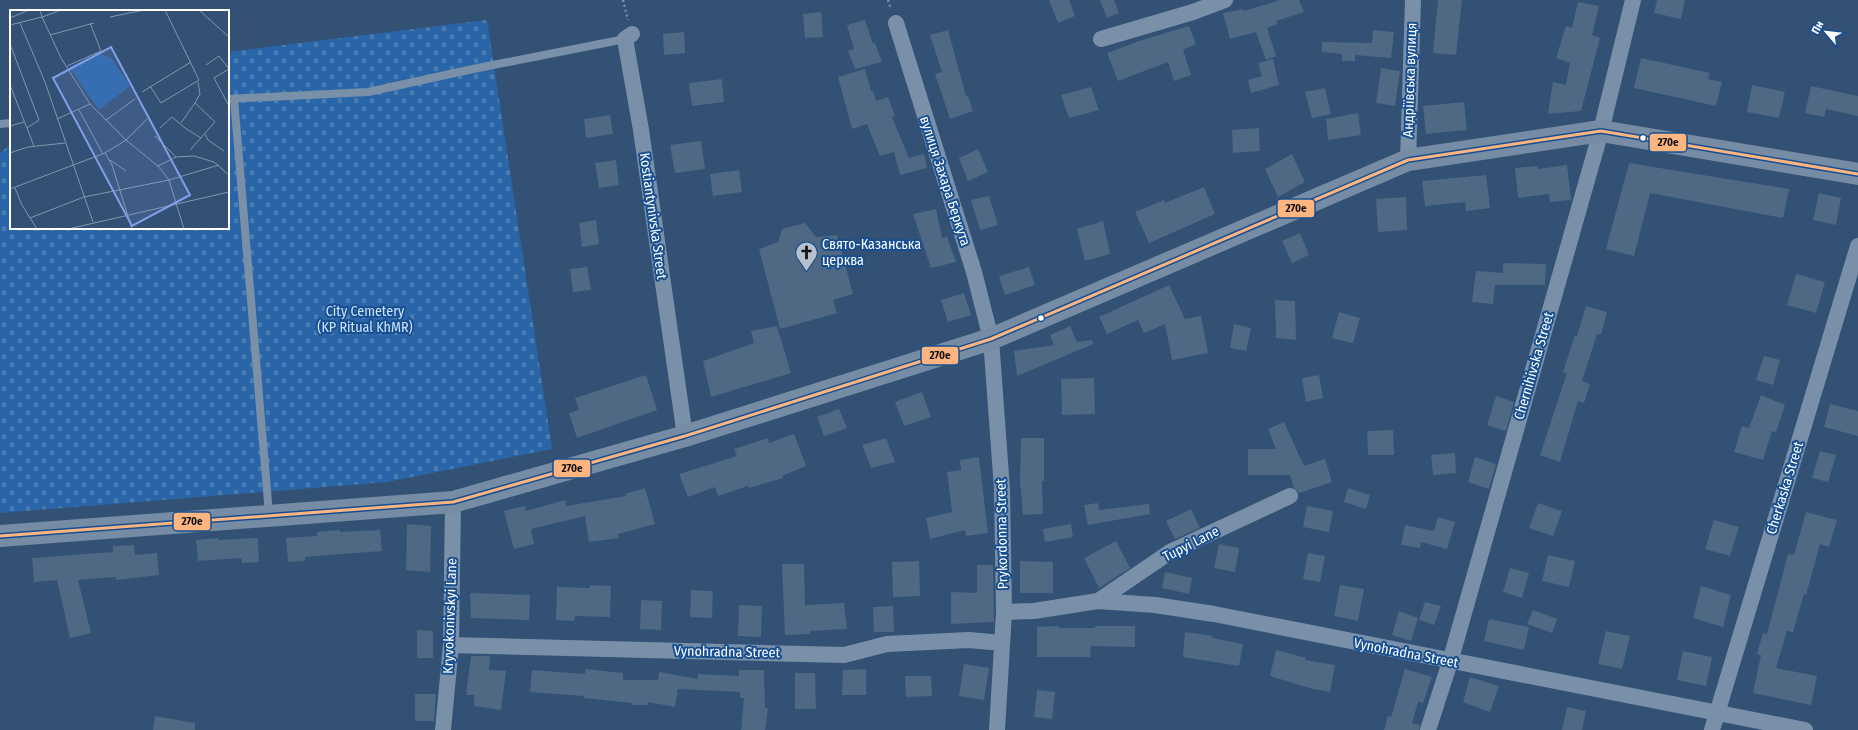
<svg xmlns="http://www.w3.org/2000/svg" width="1858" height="730" font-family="'Fira Sans Condensed',sans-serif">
	<defs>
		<pattern id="cemetery-stones" width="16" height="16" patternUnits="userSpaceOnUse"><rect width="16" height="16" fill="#2a66a7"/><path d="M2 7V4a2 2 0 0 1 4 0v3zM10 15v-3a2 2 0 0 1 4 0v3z" fill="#4a7db4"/></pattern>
	</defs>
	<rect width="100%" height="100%" fill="#325175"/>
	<path fill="url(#cemetery-stones)" d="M487,20L552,449L387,482L0,513V153L11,144V228H228V52Z"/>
	<path fill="#4f6884" d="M1049,0H1069L1075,16L1058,23Z
		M1100,0H1114L1119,13L1107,18Z
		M1280,0H1299L1304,12L1276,21L1277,24L1267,28L1276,56L1266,60L1256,32L1230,39L1223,13L1243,9L1244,11Z
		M1438,0H1462L1456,55L1433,53Z
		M1657,0H1685L1681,19L1654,13Z
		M1578,2L1599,6L1592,35L1600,38L1581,111L1548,114L1553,82L1566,85L1570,63L1556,58L1566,26L1572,28Z
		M821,12L823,37L805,38L803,14Z
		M865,20L873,44L875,43L882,62L855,69L848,51L854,49L847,25Z
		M1189,26L1196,44L1183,50L1191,75L1174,81L1168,62L1118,81L1107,53L1139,41Z
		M948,30L966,96H968L973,111L950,119L935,74L942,72L930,35Z
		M1373,30L1394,32L1391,58L1355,55V61H1342V54L1322,52V42L1372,43Z
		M684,32L685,53L664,55L663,34Z
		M1641,58L1710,73L1708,79L1722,82L1716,106L1634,88Z
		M1273,59L1279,85L1251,93L1248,80L1262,76L1258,63Z
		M1381,68L1400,71L1395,106L1376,103Z
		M865,69L871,91H873L876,101L888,97L895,116L892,117L909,158L924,154L927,168L900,175L894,152L880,156L867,124L852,129L838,77Z
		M722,79L724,102L692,106L689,83Z
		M1752,85L1785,92L1779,118L1747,112Z
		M1811,86L1858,96V116L1826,109L1824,117L1805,113Z
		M1091,87L1099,110L1069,118L1061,95Z
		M1325,88L1331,114L1312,118L1305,92Z
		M1464,102L1467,130L1426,134L1423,106Z
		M1358,113L1361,135L1328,140L1326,119Z
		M610,115L613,134L586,138L584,119Z
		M1259,128L1260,151L1233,153L1232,130Z
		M701,141L705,169L675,173L670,145Z
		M978,149L988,172L968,181L959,158Z
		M1292,154L1305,182L1278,197L1265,169Z
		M616,160L619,185L599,188L595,163Z
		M1629,163L1789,189L1783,218L1650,193L1634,256L1606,249Z
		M1567,165L1571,200L1550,202L1549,194L1518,198L1515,168L1537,166L1538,169Z
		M739,170L742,192L713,196L710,174Z
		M1486,175L1490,208L1466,211L1465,202L1425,206L1422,181Z
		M1204,187L1215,214L1149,243L1135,212L1164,200L1165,203Z
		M1819,193L1841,198L1836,225L1813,220Z
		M989,196L998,225L980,230L971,200Z
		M1406,197L1407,230L1378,232L1376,199Z
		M936,209L942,238L947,237L956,262L931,268L913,214Z
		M596,220L599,244L582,247L579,223Z
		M1103,221L1110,254L1085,261L1077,229Z
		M805,223L816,237L837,235L853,294L833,300L837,313L780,329L759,249L778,242L782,229Z
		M1300,233L1309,255L1292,263L1282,241Z
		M1503,263L1546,264L1545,285H1495L1493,304L1472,302L1476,271L1503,273Z
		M587,267L591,290L573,292L570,269Z
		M1029,267L1035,285L1005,295L999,276Z
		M1796,274L1825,282L1816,313L1787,305Z
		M1169,285L1185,319L1201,316L1208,353L1172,360L1165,324L1144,333L1138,320L1107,334L1099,317Z
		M964,293L971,315L948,322L941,300Z
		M1275,300L1295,301L1296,340L1276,338Z
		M1586,306L1607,312L1601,335L1597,334L1582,381L1590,384L1584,403L1578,401L1560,462L1540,455L1567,373L1563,372L1575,335L1577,336Z
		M1339,312L1360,318L1353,343L1332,338Z
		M1234,324L1251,328L1246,351L1230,348Z
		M777,326L791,373L711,397L703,361L754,343L751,331Z
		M1070,326L1077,342L1092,340L1093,344L1017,376L1014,351L1054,345L1050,335Z
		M1764,356L1780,360L1773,385L1756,380Z
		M646,375L657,410L577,438L569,413L579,410L575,398Z
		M1319,375L1323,398L1306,402L1302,378Z
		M1094,378L1095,414L1062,415L1061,379Z
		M922,392L931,417L904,426L895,402Z
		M1761,395L1785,405L1776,432L1772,431L1763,460L1734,452L1742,426L1749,428Z
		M1496,396L1514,402L1506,431L1487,425Z
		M1830,404L1858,411V436L1824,427Z
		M839,409L847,428L824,436L817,417Z
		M1284,422L1304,466L1325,459L1332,482L1299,493L1294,488L1290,475H1248V449H1276L1268,429Z
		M1393,430L1394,455H1368L1367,431Z
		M794,434L806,466L782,476L783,478L749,488L748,486L718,496L715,487L688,497L679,474L737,456L734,449L768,438L769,443Z
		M886,438L895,462L871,468L862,445Z
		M1021,438H1044V481H1042L1043,514L1023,515L1020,481Z
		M1820,451L1836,455L1828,482L1812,478Z
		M1455,453L1456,473L1433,475L1431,455Z
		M979,457L988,533L966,536L965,530L930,539L926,518L952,512L947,472L961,470L960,460Z
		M1475,457L1496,464L1489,489L1468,482Z
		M645,488L655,524L618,534L619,538L589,542L585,516L531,529L534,544L514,549L504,511L525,506L526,511L565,500L566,506L626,496L625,494Z
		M1348,488L1370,495L1366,509L1344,502Z
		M1098,503L1099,510L1149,504L1150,514L1088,525L1084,505Z
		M1538,503L1562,511L1553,536L1529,528Z
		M1307,506L1333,511L1329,532L1303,527Z
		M1191,509L1200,528L1175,539L1166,521Z
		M1806,512L1837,520L1829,547L1820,544L1806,595L1804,594L1793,632L1787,631L1776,668L1817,676L1811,705L1753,693L1761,655L1757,654L1763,633L1767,634L1788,554L1794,555Z
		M1438,517L1455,522L1447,549L1421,542L1420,548L1401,545L1405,525L1434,531Z
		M1714,520L1739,527L1730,556L1705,549Z
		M407,524L431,526L430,572L406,570Z
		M1071,524L1073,537L1045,542L1043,529Z
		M340,530V532L380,530L382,551L305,557V561L288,562L286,538L317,536V532Z
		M218,538V540L258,538L259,562L242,563L241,558L198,561L196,540Z
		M1116,541L1130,568L1099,588L1084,558Z
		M1219,544L1239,548L1235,572L1214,568Z
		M134,545L135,555L157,553L159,575L116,580V577L78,580L91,633L70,638L57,580L34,582L32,558L113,552V546Z
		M1308,553L1325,556L1320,582L1303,579Z
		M1548,555L1575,561L1569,587L1542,581Z
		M919,561L920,596L893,597L892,562Z
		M1020,561L1053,562V593H1020Z
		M782,564H804L805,605L844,603L847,629L810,631V634L785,635Z
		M977,565H993L994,622L951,624V592L977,593Z
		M1510,568L1529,573L1522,598L1503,592Z
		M1165,572L1192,578L1189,594L1162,588Z
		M590,585L611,586L610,617L575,616L574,621L556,620L557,587L590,588Z
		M1340,585L1364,589L1358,621L1334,616Z
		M1701,586L1731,595L1723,627L1693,618Z
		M691,590L713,591L712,618L690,617Z
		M470,593L530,595L529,620L471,618Z
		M641,600L662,601L661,630L640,629Z
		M1425,602L1441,606L1434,625L1419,620Z
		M739,605L762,606L761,637L738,636Z
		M893,606L894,632H874L873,607Z
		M1533,610L1557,619L1552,633L1527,624Z
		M1399,611L1418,618L1411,641L1392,635Z
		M1489,619L1529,627L1524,650L1484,641Z
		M1059,626V628H1095V626H1135V647L1091,646L1090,657H1037V627Z
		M417,630L433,631V658H417Z
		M1606,631L1630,636L1622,669L1598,664Z
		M1185,632L1213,636L1212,638L1243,644L1239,666L1183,657Z
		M1276,650L1306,658L1305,660L1335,665L1330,692L1313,689L1270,676Z
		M1683,651L1712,657L1706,686L1677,680Z
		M471,656H490L489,670L506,671L501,710L474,706V695H466Z
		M964,664L989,668L984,700L959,696Z
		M585,669L623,673V680H658L659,672L698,679V674L739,676V670H764L765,708H768L765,730H741L744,698H740V692L678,689L675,707L648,702V705H632V703L584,698V696L530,692L532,670L585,674Z
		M866,669V695H842L843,670Z
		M1405,669L1432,677L1423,703L1418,702L1412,723L1420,725L1419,730H1384L1388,716L1391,717Z
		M795,673H815L816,709H795Z
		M905,676H931L932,696L906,697Z
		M1470,677L1499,686L1490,712L1463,702Z
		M1037,690L1055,692L1052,719L1034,717Z
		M415,694H436L434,721H415Z
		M1567,707L1586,711L1582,730H1562Z
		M155,716L195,723V730H153Z"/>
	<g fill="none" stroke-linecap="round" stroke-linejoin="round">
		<path stroke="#7a90a8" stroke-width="2.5" stroke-dasharray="2 3" stroke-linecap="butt" d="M623,0L628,20
			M888,0L891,9"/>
		<path stroke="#7a90a8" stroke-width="8" d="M228,99L368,92L473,69L625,39
			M234,99L269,514
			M0,124L11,123"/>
		<path stroke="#7a90a8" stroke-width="16" d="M896,23L974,272L991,339L1002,489L1004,612L997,730
			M632,34L625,39L641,130L685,436
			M1101,39L1193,12L1225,0
			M1408,160L1413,0
			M1098,601L1170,552L1290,496
			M1004,612L1034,611L1098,601L1155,605L1214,614L1805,730
			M451,645L844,655L887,644L969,640L1002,643
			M443,730L451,645L453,502
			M1428,730L1450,662L1601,131L1633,0
			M1712,730L1858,246"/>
		<path stroke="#768ca4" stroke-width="22" d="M0,536L453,502L685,436L991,339L1408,160L1601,131L1858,174"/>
		<defs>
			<path id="bus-1" d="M0,536L453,502L685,436L991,339L1408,160L1601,131L1858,174"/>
		</defs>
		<use href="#bus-1" stroke="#174f90" stroke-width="6"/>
		<use href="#bus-1" stroke="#ffb580" stroke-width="3"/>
	</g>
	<defs>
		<symbol id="church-pin" viewBox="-11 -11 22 30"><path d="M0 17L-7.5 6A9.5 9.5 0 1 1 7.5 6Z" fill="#b7c2cf" stroke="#174f90"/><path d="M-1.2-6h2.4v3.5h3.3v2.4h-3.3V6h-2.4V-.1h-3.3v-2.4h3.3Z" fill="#111"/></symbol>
	</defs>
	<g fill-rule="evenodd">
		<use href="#church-pin" x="794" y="240" width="25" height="34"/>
	</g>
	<g fill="#fff" stroke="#174f90" stroke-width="1.5">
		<circle cx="1643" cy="138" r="3.5"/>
		<circle cx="1041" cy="318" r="3.5"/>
	</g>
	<g text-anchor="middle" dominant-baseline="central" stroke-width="4" stroke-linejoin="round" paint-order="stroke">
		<g font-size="14" fill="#fff" stroke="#174f90">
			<text transform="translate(1410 80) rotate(-88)">Андріївська вулиця</text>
			<text transform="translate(945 181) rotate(72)">вулиця Захара Беркута</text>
			<text transform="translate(653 216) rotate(82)">Kostiantynivska Street</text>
			<text transform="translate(1534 366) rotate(-74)">Chernihivska Street</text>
			<text transform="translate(1785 488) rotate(-73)">Cherkaska Street</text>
			<text transform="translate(1002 534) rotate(-91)">Prykordonna Street</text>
			<text transform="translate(1191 544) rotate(-27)">Tupyi Lane</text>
			<text transform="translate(450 616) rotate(-88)">Kryvokonivskyi Lane</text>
			<text transform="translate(727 652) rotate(1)">Vynohradna Street</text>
			<text transform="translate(1406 653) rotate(11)">Vynohradna Street</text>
		</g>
		<g font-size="14" fill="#fff" stroke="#174f90" text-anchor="start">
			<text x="822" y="244">Свято-Казанська<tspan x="822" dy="16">церква</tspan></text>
		</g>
		<g font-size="14" fill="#cbe2fb" stroke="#174f90">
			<text x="365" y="311">City Cemetery<tspan x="365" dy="16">(KP Ritual KhMR)</tspan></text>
		</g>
	</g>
	<g transform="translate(10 10)">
		<rect width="219" height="219" fill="#325175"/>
		<path d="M88,43L101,48L120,76L89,100L59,57Z" fill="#2a66a7"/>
		<path fill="none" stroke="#8497ac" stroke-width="1" d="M30,0L32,7L51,0M189,0L219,27M100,7L134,0M0,8L19,0M10,13L35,72L83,212M0,15L32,7L51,48L80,94L116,130L148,156L159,170L174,219M40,25L84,13M0,34L29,110L17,118M196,55L209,46L219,59M57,56L91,41L80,13M219,59L204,68L219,96M0,75L24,136M140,76L151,93L189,70L155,0M132,82L181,52M69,100L93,144M47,109L80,94M96,110L125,89M171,113L185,93M0,116L14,112M150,118L162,107L175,118L191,128M195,124L198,130L214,141M145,126L166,147M180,140L205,112L185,93L190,84L188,72M0,143L18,137L55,133M95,143L102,155L122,219M100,150L116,161M148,156L166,147L184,146L204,152L219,165M5,178L12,195L27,219M0,179L95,143L116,130L137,109M20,208L74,187L159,170L209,155M58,219L219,182"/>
		<path fill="#839eea" fill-opacity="0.15" stroke="#839eea" stroke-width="2" d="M101,37L180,185L122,216L43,68Z"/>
		<rect width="219" height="219" fill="none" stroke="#fff" stroke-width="2"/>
	</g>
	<g stroke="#174f90" stroke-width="1.5">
		<rect x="1649" y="133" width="38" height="19" rx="4" fill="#ffb580"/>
		<rect x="1277" y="199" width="38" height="19" rx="4" fill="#ffb580"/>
		<rect x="921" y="346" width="38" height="19" rx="4" fill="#ffb580"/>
		<rect x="553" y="459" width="38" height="19" rx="4" fill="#ffb580"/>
		<rect x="173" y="512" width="38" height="19" rx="4" fill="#ffb580"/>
	</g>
	<g font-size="11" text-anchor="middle" font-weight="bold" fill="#111">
		<text x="1668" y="146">270е</text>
		<text x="1296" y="212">270е</text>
		<text x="940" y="359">270е</text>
		<text x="572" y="472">270е</text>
		<text x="192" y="525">270е</text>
	</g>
	<g transform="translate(1826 32) rotate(298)" stroke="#174f90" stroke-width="3" paint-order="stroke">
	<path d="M0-3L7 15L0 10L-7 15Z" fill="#ffffff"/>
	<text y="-6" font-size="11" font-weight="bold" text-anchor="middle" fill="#ffffff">Пн</text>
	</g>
</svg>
